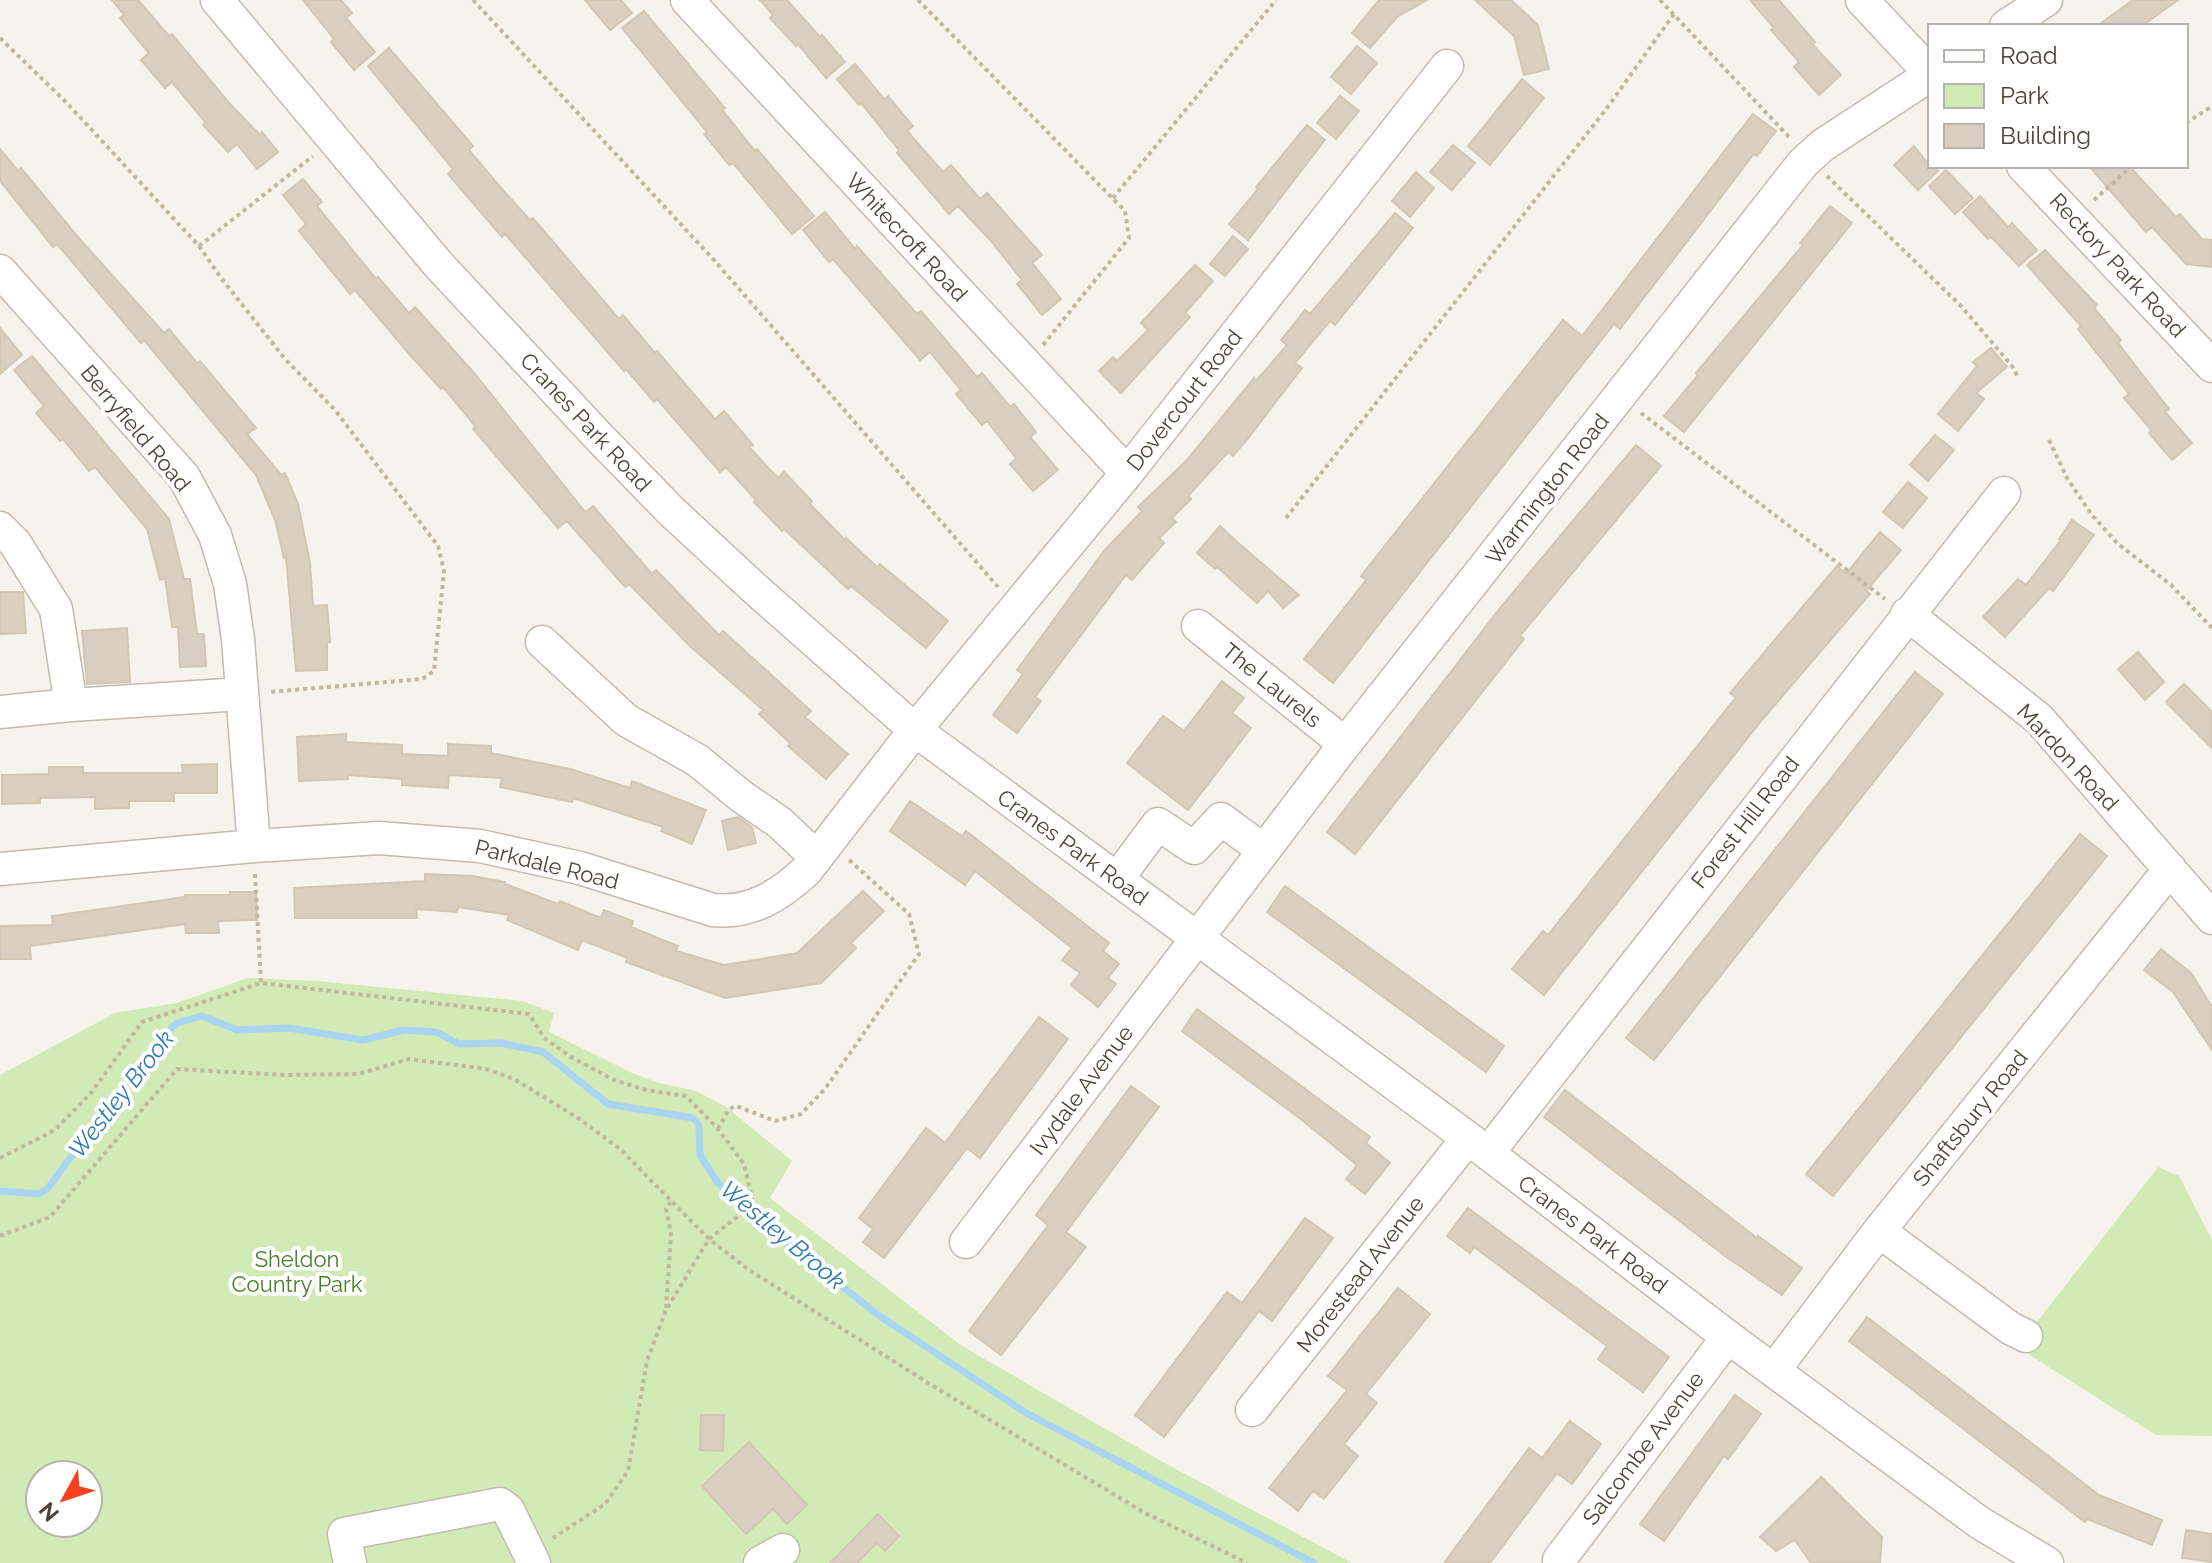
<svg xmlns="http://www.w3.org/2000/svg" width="2212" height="1563" font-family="Raleway,sans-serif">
	<rect width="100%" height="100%" fill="#f6f3ec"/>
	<path fill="#d2eab5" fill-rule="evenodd" d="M248,978L317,981L523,1001L554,1013L549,1032L632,1073L659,1083L696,1091L725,1106L792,1161L770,1198L962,1346L1168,1465L1352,1563H0V1075L115,1013L177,1003ZM40,1475H88V1523H40Z
		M2158,1167L2179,1176L2212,1240V1436L2156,1435L2020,1349L2026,1336Z"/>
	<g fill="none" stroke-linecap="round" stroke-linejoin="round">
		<path stroke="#a9d4f2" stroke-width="7" d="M0,1191L39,1194L48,1188L123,1086L146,1068L156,1043L177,1023L202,1016L237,1030L289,1028L363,1040L404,1030L436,1032L459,1044L501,1043L543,1052L608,1104L693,1118L699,1125L700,1155L718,1183L749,1212L878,1315L1028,1414L1314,1563"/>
	</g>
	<path fill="#d8cfc1" stroke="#d3c7b4" stroke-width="2" d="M112,0H138L169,36L172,34L229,103L260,135L262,132L278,152L257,169L237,144L228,152L203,125L206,123L172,82L165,88L141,60L149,53L120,18L124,15Z
		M303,0H341L352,13L346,18L375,52L354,70L331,42L334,39Z
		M585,0H621L632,13L610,30Z
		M760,0H787L820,37L822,35L845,62L826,78L798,44L796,46L770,18L773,15Z
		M1379,0H1427L1397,17L1370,48L1352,33Z
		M1475,0H1511L1538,25L1549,69L1524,75L1514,36Z
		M1750,0H1779L1815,42L1812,44L1841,75L1819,95L1794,67L1799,62L1771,30L1774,28Z
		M2133,0H2178L2142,26H2097Z
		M644,11L725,108L722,110L755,151L757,149L814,216L792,234L733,163L729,165L704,134L707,132L622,28Z
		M1357,46L1377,63L1351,94L1331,77Z
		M389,48L473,146L469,150L501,188L530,220L533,218L619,319L623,315L655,353L657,351L715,419L724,411L753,445L749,447L778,478L784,472L812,501L810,504L845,540L846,538L877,567L880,564L948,621L926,648L851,586L848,589L784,529L782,531L754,502L756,500L726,467L720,472L657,399L654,402L626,369L624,371L505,234L502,237L448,174L453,169L368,66Z
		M855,64L884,99L888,96L913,126L907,131L943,172L951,165L980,199L987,193L1042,255L1032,263L1061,299L1042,315L1017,284L1022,280L991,241L958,206L949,214L897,153L899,150L861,103L859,105L837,79Z
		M1522,79L1544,98L1490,165L1468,146Z
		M1340,96L1359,111L1336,139L1317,123Z
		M1753,114L1776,131L1757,156L1754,154L1620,329L1614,324L1333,683L1304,659L1366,580L1361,576L1563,320L1582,336Z
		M1307,125L1325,140L1248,240L1229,224L1258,189L1256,187Z
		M1453,145L1475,163L1452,190L1430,172Z
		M1914,146L1930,166L1938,171L1918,190L1894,165Z
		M0,149L18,171L21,168L77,236L164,333L169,329L197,363L200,361L256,428L247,434L281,475L285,473L298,504L310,563L313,606L327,605L330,642L327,643V670L296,671L286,557L284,558L275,520L256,475L144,340L141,343L57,244L53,247L0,181Z
		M2089,166H2129L2176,217L2180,214L2202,239L2212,240V267L2186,264L2152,227L2146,232Z
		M1946,170L1973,198L1955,214L1929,186Z
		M1416,172L1434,188L1410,217L1392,201Z
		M303,179L322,202L317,206L376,279L378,277L409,313L415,307L475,374L585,512L593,506L652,574L656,570L719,635L723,631L811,711L805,717L848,754L826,779L788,746L791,744L759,714L763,710L690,646L629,584L625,587L567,521L558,528L473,429L476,427L443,387L441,389L411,356L355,290L350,294L299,231L306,224L283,195Z
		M1980,196L2008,227L2012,223L2037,250L2019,266L1991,237L1988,239L1963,212Z
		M1830,206L1852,223L1684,432L1664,416L1698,375L1696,373L1803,245L1800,243Z
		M825,212L855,249L857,246L917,314L921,311L977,377L982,373L1010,407L1014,404L1036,432L1030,437L1058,470L1033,491L1010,464L1016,458L987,421L982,425L956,394L961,390L930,352L920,360L833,259L829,262L803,230Z
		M1395,213L1413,228L1335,325L1330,321L1295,363L1302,368L1249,437L1233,456L1228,452L1188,496L1191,499L1172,518L1176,522L1159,538L1164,543L1132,580L1126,575L1035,697L1041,701L1017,733L993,715L1023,674L1017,670L1104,551L1142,511L1138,507L1187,460L1254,378L1256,381L1287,345L1281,340L1305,310L1310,314Z
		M1233,236L1248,249L1225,276L1210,264Z
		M2045,250L2097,305L2094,308L2121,340L2118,343L2169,409L2165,412L2192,443L2172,460L2149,433L2152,431L2124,398L2129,394L2078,329L2081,326L2027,265Z
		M1195,265L1213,281L1185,313L1190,317L1121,393L1099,371L1113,357L1117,361L1148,330L1141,323Z
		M0,328L22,355L0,374Z
		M1991,348L2007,367L1976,393L1984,399L1958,431L1938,414L1977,366L1973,362Z
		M32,356L169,519L184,579H190L197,634H204L206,666L180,667L178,627H172L165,578L160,580L147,529L95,467L89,471L63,439L60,441L36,413L44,406L14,370Z
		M1935,435L1954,450L1928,481L1910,465Z
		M1636,445L1661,466L1520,636L1524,639L1355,854L1327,832L1501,607Z
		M1908,482L1927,498L1903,528L1883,512Z
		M2072,520L2094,535L2053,591L2049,588L2005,637L1983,617L2018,579L2026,585L2061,540L2059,539Z
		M1220,526L1237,542L1299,595L1283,608L1268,591L1257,603L1217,567L1215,569L1197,553Z
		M1880,532L1901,550L1866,591L1870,594L1762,720L1544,995L1512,969L1543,931L1548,935L1736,697L1730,693L1837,566L1846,574Z
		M0,592H23L26,633L0,634Z
		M127,628L130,682L87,684L82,631Z
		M2138,652L2164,682L2145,700L2118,669Z
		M1915,672L1943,694L1654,1060L1626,1038Z
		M1222,681L1244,698L1232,713L1251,728L1188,810L1127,763L1163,716L1184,731Z
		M2184,684L2212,712V748L2166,702Z
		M346,734V742L402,745V754L448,756V744L491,746V753L570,769L630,788L632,781L706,810L692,844L661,831L663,827L573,798L572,802L500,787L502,778L449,775L448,788L402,785V779L348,775V779L299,781L297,737Z
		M217,764V793H174V801H129V808L95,809V797L40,798V803L2,804V775L49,774V767H83V773H183L182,765Z
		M910,801L962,836L966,831L1109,943L1103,951L1119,964L1108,978L1116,984L1098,1007L1071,985L1080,973L1062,960L1072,948L975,871L965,885L890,831Z
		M738,817L752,827L756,843L728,850L722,821Z
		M2080,834L2107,856L1833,1196L1806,1174Z
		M425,874L473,876L505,882V884L558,904L560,901L601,918L604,910L633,921L631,927L678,946L676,951L724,965L797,953L863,891L884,911L851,943L856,948L821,983L725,998L626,962L628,958L582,940L578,950L507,920L509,915L458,907L457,912L416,909L417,918H295L294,888L425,881Z
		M1285,886L1504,1046L1486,1072L1267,912Z
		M230,892H256L257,920L218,921L219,933H186L185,924L30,946L31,959H0V926L53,925L52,916L185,897V895H230Z
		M2161,949L2191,973L2212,1007V1050L2173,992L2144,970Z
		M1197,1009L1370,1137L1366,1143L1390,1163L1365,1194L1346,1179L1357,1165L1302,1120L1182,1031Z
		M1039,1017L1068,1039L980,1158L967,1148L884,1258L863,1242L873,1229L859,1218L926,1128L945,1143Z
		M1131,1086L1159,1107L1066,1232L1086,1247L1001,1355L969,1331L1048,1225L1036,1215Z
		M1565,1090L1757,1238L1758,1236L1802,1268L1782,1295L1725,1256L1544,1117Z
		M1468,1208L1669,1357L1643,1392L1598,1359L1607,1346L1474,1247L1470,1253L1447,1236Z
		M1305,1218L1333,1238L1272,1321L1259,1311L1164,1437L1135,1415L1227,1292L1242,1303Z
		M1398,1288L1430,1314L1366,1394L1377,1403L1344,1444L1358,1456L1324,1499L1313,1491L1298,1511L1269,1488L1347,1390L1328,1376Z
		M1867,1317L2099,1495L2162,1520L2152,1545L2087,1519L2085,1522L1849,1341Z
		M1735,1395L1761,1414L1728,1459L1724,1456L1664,1541L1640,1524Z
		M701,1415H724L723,1451L700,1450Z
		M1570,1421L1601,1444L1572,1484L1557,1473L1490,1563H1444L1529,1448L1542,1458Z
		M749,1442L807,1505L787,1524L773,1509L746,1534L702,1486Z
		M1821,1477L1882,1537L1880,1563H1811L1795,1540L1776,1551L1760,1537Z
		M878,1514L899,1536L885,1551L877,1543L857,1563H830Z
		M2186,1530L2212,1534V1562L2182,1558Z"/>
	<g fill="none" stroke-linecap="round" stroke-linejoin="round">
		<defs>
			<path id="minor" d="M217,0L437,263L598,436L671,511L753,587L915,730L1468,1138L1728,1337L1980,1523L2047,1563
				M687,0L1127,473
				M1862,0L1930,73
				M2006,26L2046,0
				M2023,166L2212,366
				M0,271L184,477L215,535L230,584L238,639L254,846
				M0,528L15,543L56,609L71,705L242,694
				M1907,614L2039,719L2212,918
				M1198,626L1345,744
				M542,642L626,720L697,760L741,796L780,823L816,857
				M0,712L71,705
				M0,869L254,846L379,838L480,846L580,868L713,910C750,914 779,896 806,871L915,730L1127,473L1447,66
				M1117,879L1158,824L1194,848L1221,819L1263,850
				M1488,1153L2004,493
				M1879,1231L2010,1328L2026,1336
				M966,1242L1345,744L1803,163L1823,145L1930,75
				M1774,1370L1879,1231L2170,869
				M1252,1410L1468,1138
				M1559,1560L1728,1337
				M350,1563L344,1534L500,1504L508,1510L534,1563
				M760,1563L783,1550"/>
		</defs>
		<use href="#minor" stroke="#c2bbae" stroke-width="35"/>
		<path stroke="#c4b79f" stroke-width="4" stroke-dasharray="4 4" stroke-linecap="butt" d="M473,0L714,260L998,587
			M918,0L1125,211L1129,238L1043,345
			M1660,0L1790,138
			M0,38L66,102L199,246L313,156
			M2186,123L2212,106
			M1827,176L1961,306L2012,366L2018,377
			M1113,198L1276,0
			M2094,200L2132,166
			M199,246L221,278L286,360L335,410L438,546L444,571L434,671L422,679L269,692
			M1641,413L1885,599
			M2049,440L2067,478L2091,514L2117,543L2171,585L2212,628
			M1286,518L1607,108L1674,14
			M255,874L261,983
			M718,1129L729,1109L736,1106L775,1121L801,1114L825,1089L919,954L909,914L848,859
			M0,1158L55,1130L91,1093L142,1022L261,983L529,1014L544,1038L571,1057L614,1080L646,1090L686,1096L718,1129L744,1164L752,1198L737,1217L709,1239L666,1310L647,1361L628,1471L605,1504L553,1538
			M0,1236L50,1217L177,1069L284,1075L358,1074L409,1059L486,1069L514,1079L578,1118L620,1149L709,1239L749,1270L933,1386L1145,1513L1247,1563
			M666,1308L671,1234L666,1209L671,1202"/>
		<use href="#minor" stroke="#fff" stroke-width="32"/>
	</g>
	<g text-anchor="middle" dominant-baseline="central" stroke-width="8" stroke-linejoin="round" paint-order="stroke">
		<g font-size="22" fill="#4b4439" stroke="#fff">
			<text transform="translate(907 237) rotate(47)">Whitecroft Road</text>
			<text transform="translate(2118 265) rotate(47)">Rectory Park Road</text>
			<text transform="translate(1184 400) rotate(-52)">Dovercourt Road</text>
			<text transform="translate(586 422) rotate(47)">Cranes Park Road</text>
			<text transform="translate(136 428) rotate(50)">Berryfield Road</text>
			<text transform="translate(1547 489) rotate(-52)">Warmington Road</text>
			<text transform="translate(1272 685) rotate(39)">The Laurels</text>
			<text transform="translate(2068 757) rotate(47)">Mardon Road</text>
			<text transform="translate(1745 822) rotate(-52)">Forest Hill Road</text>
			<text transform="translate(1073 847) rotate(36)">Cranes Park Road</text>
			<text transform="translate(547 864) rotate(14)">Parkdale Road</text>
			<text transform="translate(1081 1090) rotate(-53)">Ivydale Avenue</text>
			<text transform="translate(1970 1118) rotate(-51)">Shaftsbury Road</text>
			<text transform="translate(1593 1234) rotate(37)">Cranes Park Road</text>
			<text transform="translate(1360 1274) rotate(-52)">Morestead Avenue</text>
			<text transform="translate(1643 1448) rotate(-53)">Salcombe Avenue</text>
		</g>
		<g font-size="22" fill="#4a7f2a" stroke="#fff">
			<text x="297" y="1259">Sheldon<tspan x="297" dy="25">Country Park</tspan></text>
		</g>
		<g font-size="24" font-style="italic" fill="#2e7ab2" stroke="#fff">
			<text transform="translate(121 1094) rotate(-52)">Westley Brook</text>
			<text transform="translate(783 1235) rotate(40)">Westley Brook</text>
		</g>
	</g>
	<rect x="1928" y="24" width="260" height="144" fill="#ffffff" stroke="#b7b4b0" stroke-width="2"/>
	<rect x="1944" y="50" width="40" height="12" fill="#ffffff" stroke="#b7b4b0" stroke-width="2"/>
	<text x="2000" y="64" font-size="24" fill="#4b4439">Road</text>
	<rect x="1944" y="84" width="40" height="24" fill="#d2eab5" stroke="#b7b4b0" stroke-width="2"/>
	<text x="2000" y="104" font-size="24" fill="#4b4439">Park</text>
	<rect x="1944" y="124" width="40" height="24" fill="#d8cfc1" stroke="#b7b4b0" stroke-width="2"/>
	<text x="2000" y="144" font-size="24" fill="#4b4439">Building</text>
	<g transform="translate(64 1499) rotate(230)"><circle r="38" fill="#ffffff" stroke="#b7b4b0" stroke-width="2"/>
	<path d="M0-6L14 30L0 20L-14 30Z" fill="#fc3f1d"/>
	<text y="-12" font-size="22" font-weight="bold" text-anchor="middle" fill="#4b4439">N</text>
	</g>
</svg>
